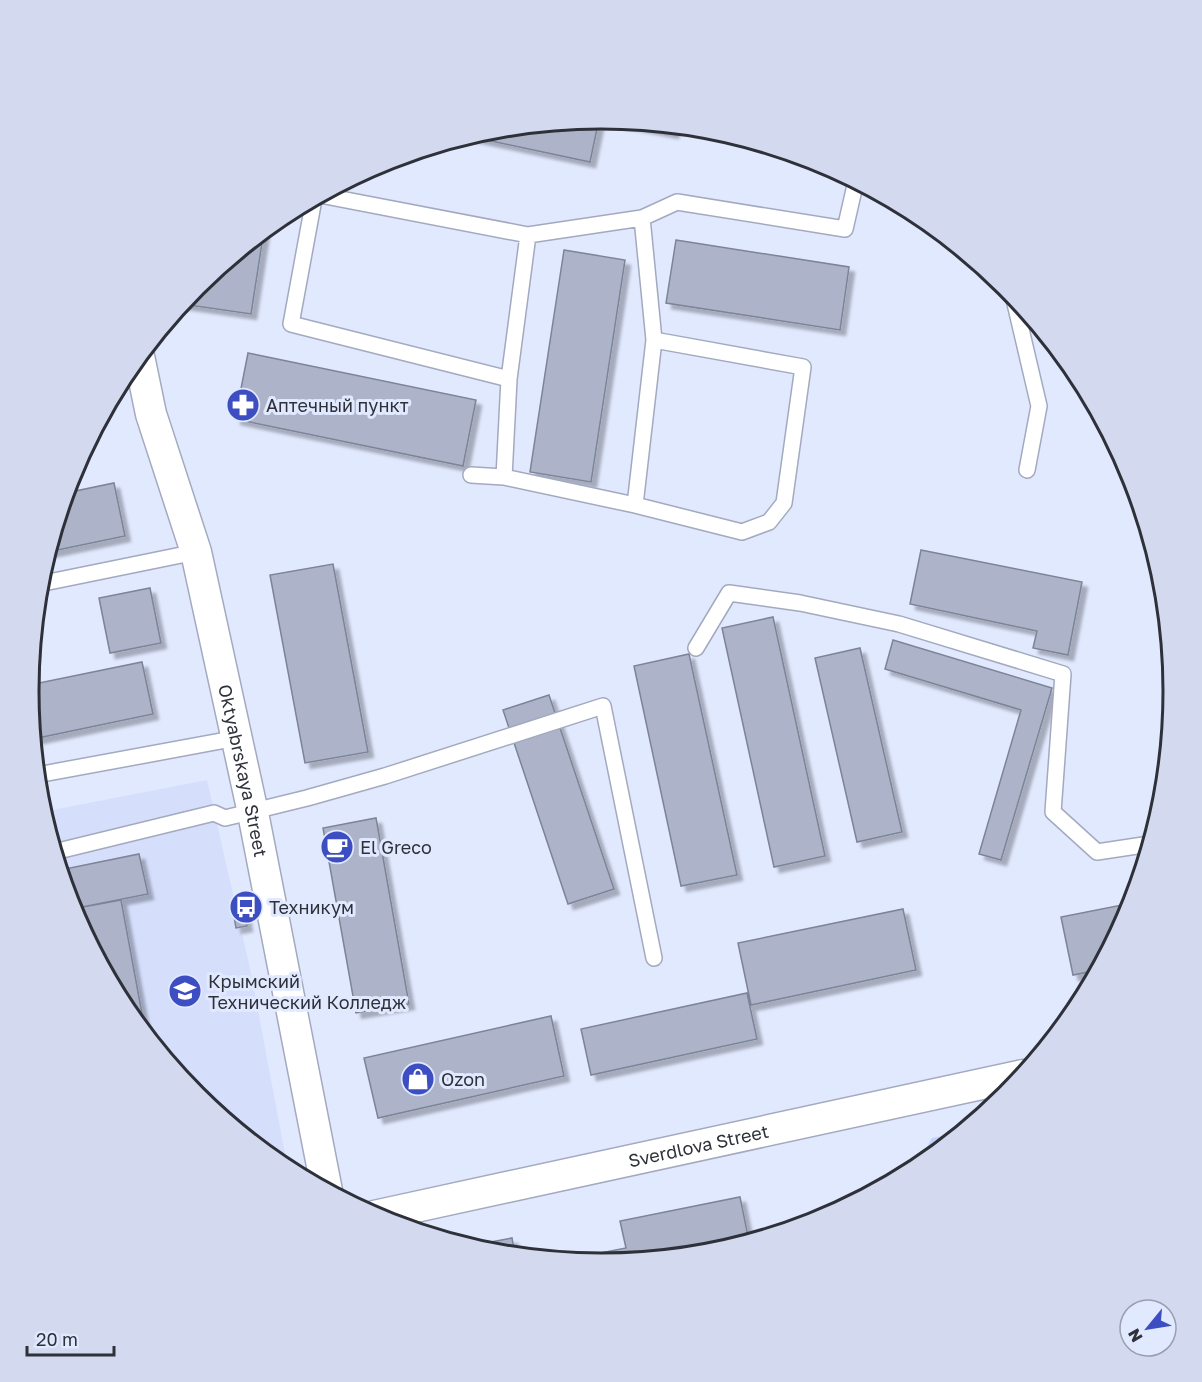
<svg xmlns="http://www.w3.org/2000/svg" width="1202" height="1382" font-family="'Golos Text',sans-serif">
	<defs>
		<filter id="shadow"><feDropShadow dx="5.5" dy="5.5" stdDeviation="1.5" flood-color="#0004"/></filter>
	</defs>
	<rect width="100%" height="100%" fill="#e1e9ff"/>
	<path fill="#d5dffc" d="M207,780L251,973L288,1170L196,1096L125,1009L72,910L42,812Z"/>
	<path fill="#c5d2f7" d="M962,1132L919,1167L915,1169L932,1138Z"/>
	<path fill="#adb4c9" stroke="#7d8498" stroke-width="1.5" filter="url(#shadow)" d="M599,119L590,162L468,136L490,129Z
		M622,121L675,126L673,133L621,123Z
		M264,230L251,314L182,304L196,286Z
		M676,240L849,267L840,330L666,303Z
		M564,250L625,260L591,482L530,472Z
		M248,353L476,400L463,466L235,419Z
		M114,483L125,536L48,552L66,493Z
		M921,550L1082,582L1068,655L1033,648L1037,631L910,604Z
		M333,564L368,752L305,763L270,575Z
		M150,588L161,643L110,653L99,598Z
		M773,617L825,856L774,867L722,628Z
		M893,640L1052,688L1001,860L979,854L1021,710L885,669Z
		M860,648L902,832L857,842L815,658Z
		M689,654L737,875L681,886L634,666Z
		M142,662L153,714L33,739L29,685Z
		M549,695L614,889L568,904L503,710Z
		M376,818L409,1004L356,1013L323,828Z
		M139,854L148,894L72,909L60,870Z
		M121,900L138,992L146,1035L125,1009L72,909Z
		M1132,903L1098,970L1073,975L1061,917Z
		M903,909L916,970L751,1005L738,943Z
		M244,910L247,926L236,928L233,911Z
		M747,993L757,1039L591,1075L581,1029Z
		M551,1016L564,1076L378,1118L364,1058Z
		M740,1197L749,1241L712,1253L601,1263L565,1260L626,1248L620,1221Z
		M512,1238L515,1255L489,1252L469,1246Z"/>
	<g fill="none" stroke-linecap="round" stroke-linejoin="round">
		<defs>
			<path id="lane" d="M320,195L528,235L642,218L677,202L845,229L856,181
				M314,199L291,324L509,379L528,235
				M642,218L654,340L635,505L742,532L769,522L784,503L803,367L654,340
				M1013,295L1039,406L1027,470
				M471,475L504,477L635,505
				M504,477L509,379
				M39,584L196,552
				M696,648L729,593L800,603L899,624L1063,674L1053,812L1097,852L1150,844
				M37,775L237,738
				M54,852L214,813L225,818L307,798L385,776L603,706L654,958"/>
			<g id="street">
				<path id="s1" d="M139,356L151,414L196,552L253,813L327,1191"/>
				<path id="s2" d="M374,1216L1023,1075"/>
			</g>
		</defs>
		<use href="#lane" stroke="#a3aabf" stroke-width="18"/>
		<use href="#street" stroke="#a3aabf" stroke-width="33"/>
		<use href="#lane" stroke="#fff" stroke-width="15"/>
		<use href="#street" stroke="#fff" stroke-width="30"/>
	</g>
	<defs>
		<symbol id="pharmacy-disc" viewBox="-11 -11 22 22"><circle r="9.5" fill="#3c4ec1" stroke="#e1e9ff"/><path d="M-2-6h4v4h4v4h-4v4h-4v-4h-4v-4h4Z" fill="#fff"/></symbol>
		<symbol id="cafe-disc" viewBox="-11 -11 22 22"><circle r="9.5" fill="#3c4ec1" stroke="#e1e9ff"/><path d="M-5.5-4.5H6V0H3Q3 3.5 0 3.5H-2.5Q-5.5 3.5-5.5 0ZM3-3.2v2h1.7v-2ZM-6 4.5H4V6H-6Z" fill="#fff"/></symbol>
		<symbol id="bus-disc" viewBox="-11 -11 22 22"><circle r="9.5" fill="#3c4ec1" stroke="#e1e9ff"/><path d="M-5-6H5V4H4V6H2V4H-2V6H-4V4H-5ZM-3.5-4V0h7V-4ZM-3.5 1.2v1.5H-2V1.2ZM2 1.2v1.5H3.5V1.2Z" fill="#fff"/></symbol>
		<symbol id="university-disc" viewBox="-11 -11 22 22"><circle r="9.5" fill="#3c4ec1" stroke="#e1e9ff"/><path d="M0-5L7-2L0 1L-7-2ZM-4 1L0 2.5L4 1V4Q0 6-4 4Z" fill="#fff"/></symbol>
		<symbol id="shop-disc" viewBox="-11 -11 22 22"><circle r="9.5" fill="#3c4ec1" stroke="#e1e9ff"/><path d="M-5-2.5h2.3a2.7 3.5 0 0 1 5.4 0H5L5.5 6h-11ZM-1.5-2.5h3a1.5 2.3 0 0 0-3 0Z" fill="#fff"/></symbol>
	</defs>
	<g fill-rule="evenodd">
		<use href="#pharmacy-disc" x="224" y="386" width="38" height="38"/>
		<use href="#cafe-disc" x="318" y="828" width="38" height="38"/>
		<use href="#bus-disc" x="227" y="888" width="38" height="38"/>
		<use href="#university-disc" x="166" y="972" width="38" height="38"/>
		<use href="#shop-disc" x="399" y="1060" width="38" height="38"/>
	</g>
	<g text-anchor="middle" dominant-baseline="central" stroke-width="6" stroke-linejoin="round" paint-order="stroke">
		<g font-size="18" fill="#2e313a" stroke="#e1e9ff" text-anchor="start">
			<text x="266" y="405">Аптечный пункт</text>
			<text x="360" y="847">El Greco</text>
			<text x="269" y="907">Техникум</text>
			<text x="208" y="981">Крымский<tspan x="208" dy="21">Технический Колледж</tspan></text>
			<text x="441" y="1079">Ozon</text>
		</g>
		<g font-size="18" fill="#2e313a" stroke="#e1e9ff">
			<text stroke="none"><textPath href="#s1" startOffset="428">Oktyabrskaya Street</textPath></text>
			<text stroke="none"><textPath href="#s2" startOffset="332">Sverdlova Street</textPath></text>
		</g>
	</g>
	<path d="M0 0H1202V1382H0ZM39 691a562 562 0 1 1 1124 0a562 562 0 1 1-1124 0Z" fill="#d3daef" fill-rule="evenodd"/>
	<path fill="none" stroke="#2e313a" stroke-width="3" d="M39 691a562 562 0 1 1 1124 0a562 562 0 1 1-1124 0Z"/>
	<g transform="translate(1148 1328) rotate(240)"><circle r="28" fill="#e1e9ff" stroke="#999fb0" stroke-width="1.5"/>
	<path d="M0-4.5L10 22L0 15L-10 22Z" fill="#3c4ec1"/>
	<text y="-9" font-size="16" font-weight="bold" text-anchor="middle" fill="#2e313a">N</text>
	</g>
	<path d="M27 1346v9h87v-9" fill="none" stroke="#2e313a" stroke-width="3"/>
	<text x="36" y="1346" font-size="18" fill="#2e313a" stroke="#e1e9ff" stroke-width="4.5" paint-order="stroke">20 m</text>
</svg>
